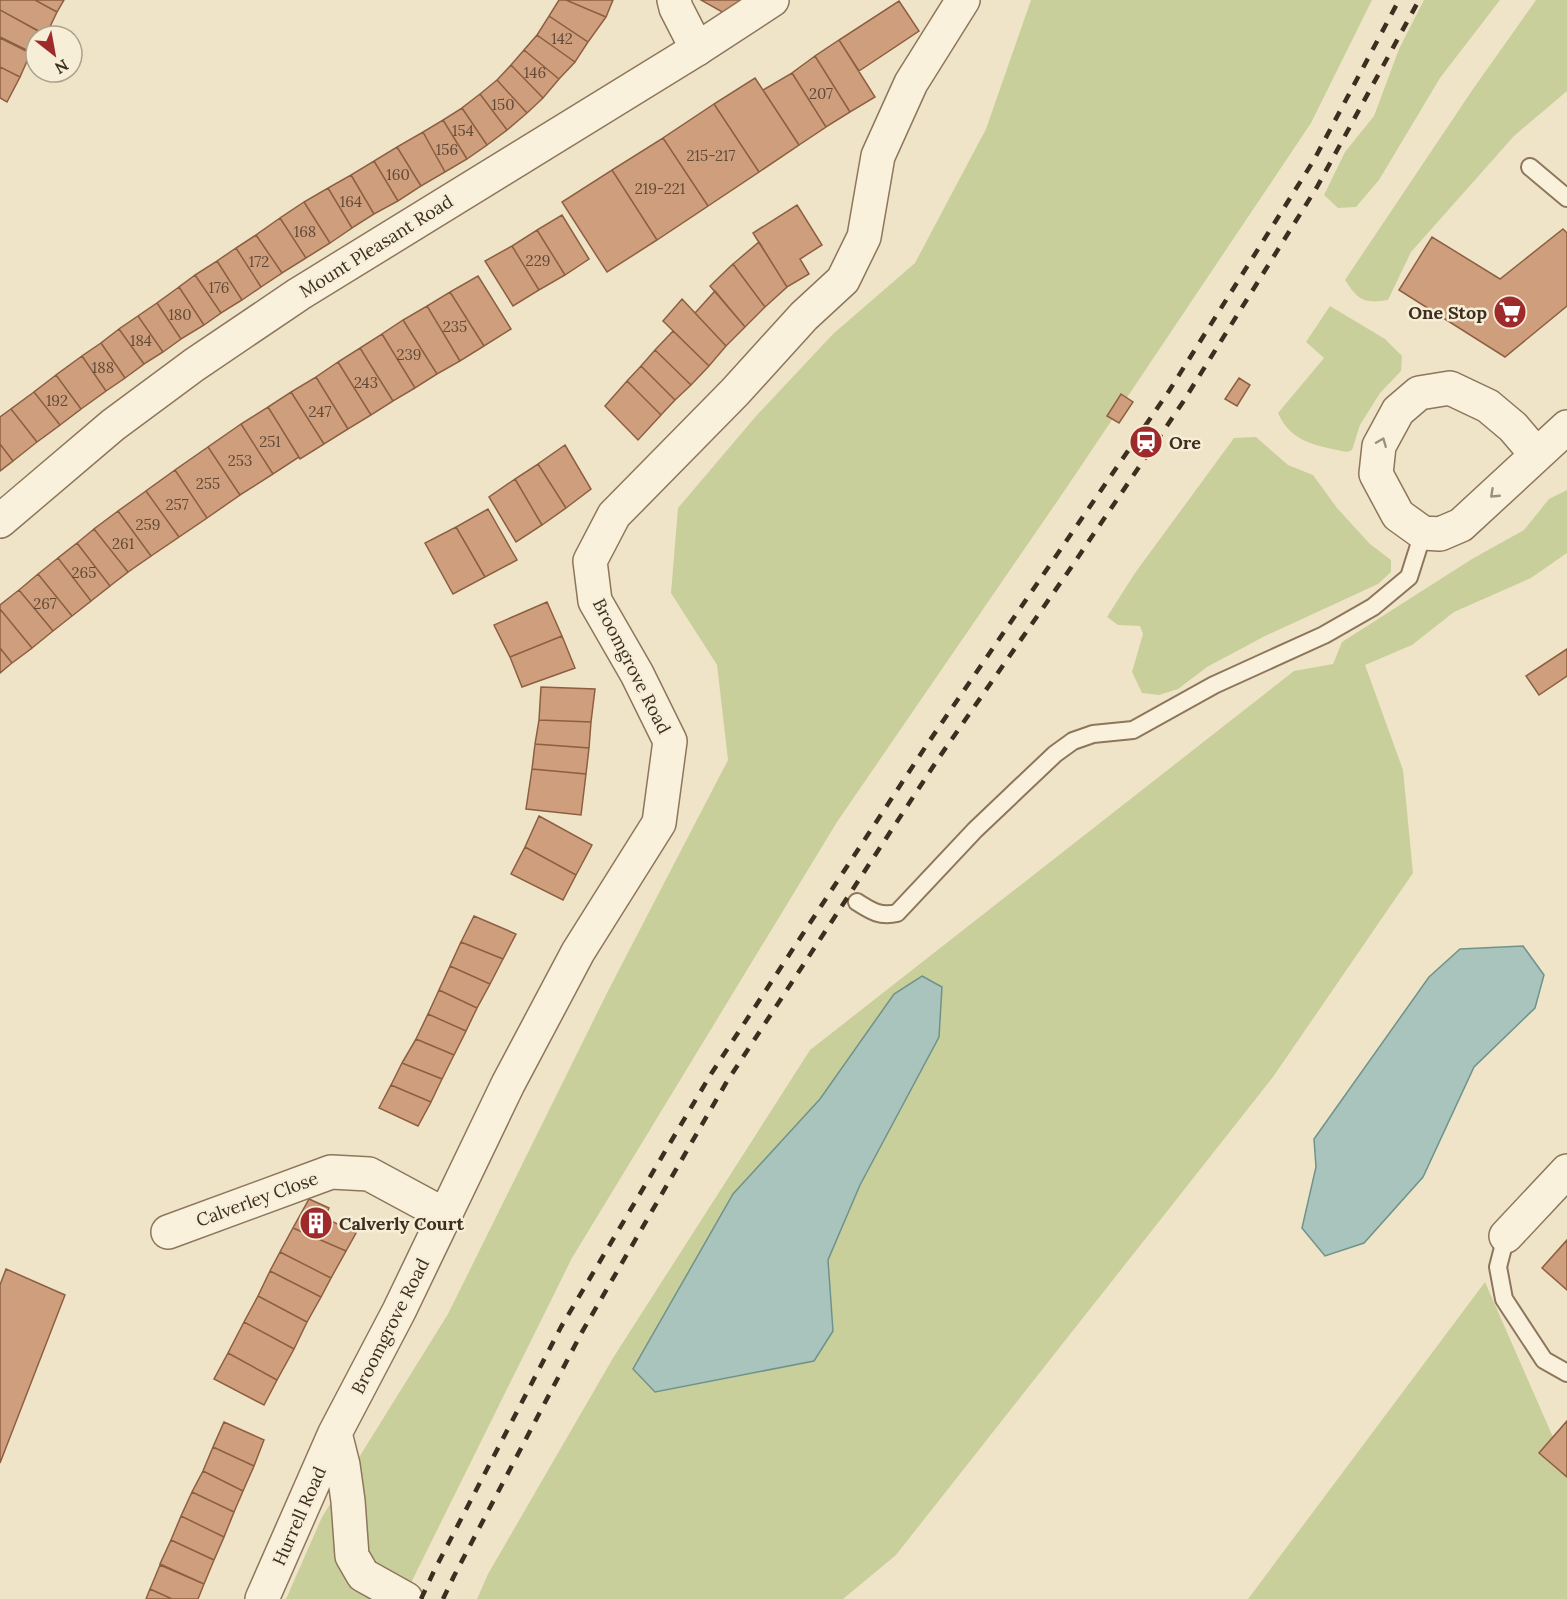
<svg xmlns="http://www.w3.org/2000/svg" width="1567" height="1599" font-family="Lora,serif">
	<rect width="100%" height="100%" fill="#f0e4c8"/>
	<path fill="#c9cf9b" d="M1031,0H1372L1311,123L1067,487L837,822L572,1258L403,1599H286L322,1517L448,1314L608,991L728,760L717,665L671,593L678,508L757,415L833,334L915,263L986,129Z
		M1424,0H1500L1440,78L1379,180L1356,207L1338,208L1324,195L1345,152L1374,116L1399,49Z
		M1536,0H1567V91L1514,136L1411,252L1388,300C1364,304 1358,300 1345,280L1473,89Z
		M1330,306L1385,339L1402,356L1401,371L1380,393L1360,425L1352,450L1347,452C1318,446 1291,443 1278,413L1324,358L1306,342Z
		M1256,437L1288,465L1313,475L1337,508L1370,544L1391,560V572L1378,584L1265,636L1207,667L1178,689L1159,695L1142,693L1132,672L1143,634L1140,626L1118,625L1107,617L1135,573L1234,438Z
		M1567,490V553L1531,578L1454,612L1412,645L1365,665L1403,770L1413,873L1273,1077L896,1555L843,1599H477L488,1574L613,1358L810,1050L1294,671L1333,664L1342,642L1472,559L1524,530L1549,499Z
		M1485,1282L1567,1469V1599H1248Z"/>
	<path fill="#a9c4bc" stroke="#6f938a" stroke-width="1.5" d="M1523,946L1544,975L1535,1008L1474,1067L1423,1177L1364,1243L1325,1256L1302,1228L1316,1167L1314,1139L1429,977L1460,949Z
		M922,976L942,987L939,1037L860,1185L828,1260L833,1331L814,1361L655,1392L633,1369L733,1194L820,1099L894,994Z"/>
	<path fill="#cf9f7d" stroke="#8d5f41" stroke-width="1.5" d="M0,0H35L57,12L46,35L0,10Z
		M35,0H64L57,12Z
		M559,0H566L606,17L588,42L549,16Z
		M566,0H613L606,17Z
		M701,0H751L724,13Z
		M899,1L919,31L859,71L839,40Z
		M0,10L40,32L38,36H36V41L30,53L0,38Z
		M549,16L588,42L575,62L537,35Z
		M537,35L575,62L559,79L524,50Z
		M0,37L31,52L20,77L0,67Z
		M839,40L875,97L850,112L815,56Z
		M524,50L559,79L543,98L511,65Z
		M815,56L850,112L826,127L792,73Z
		M511,65L543,98L527,113L497,80Z
		M0,67L20,77L7,102L0,98Z
		M792,73L826,127L799,145L763,90Z
		M755,78L799,145L759,172L714,104Z
		M497,80L527,113L507,130L480,94Z
		M480,94L507,130L487,145L462,108Z
		M714,104L759,172L708,206L663,138Z
		M462,108L487,145L467,159L443,120Z
		M443,120L467,159L445,172L423,132Z
		M423,132L445,172L421,186L397,147Z
		M663,138L708,206L657,240L612,170Z
		M397,147L421,186L398,201L374,161Z
		M374,161L398,201L374,214L351,175Z
		M612,170L657,240L607,272L562,202Z
		M351,175L374,214L352,228L328,188Z
		M328,188L352,228L330,243L304,202Z
		M304,202L330,243L306,258L280,218Z
		M797,205L822,245L800,259L809,274L787,287L753,233Z
		M562,215L589,259L565,275L537,230Z
		M280,218L306,258L282,273L256,235Z
		M1563,229L1567,233V306L1505,357L1399,290L1432,237L1500,279Z
		M537,230L565,275L539,290L512,246Z
		M256,235L282,273L261,287L236,248Z
		M759,242L787,287L765,307L733,264Z
		M512,246L539,290L513,306L485,261Z
		M236,248L261,287L242,300L217,261Z
		M217,261L242,300L221,313L195,275Z
		M733,264L765,307L745,327L710,286Z
		M195,275L221,313L204,325L179,287Z
		M478,276L511,329L484,346L450,292Z
		M179,287L204,325L181,339L157,303Z
		M715,291L745,327L726,346L695,313Z
		M450,292L484,346L460,361L427,306Z
		M682,299L726,346L709,366L663,321Z
		M157,303L181,339L163,352L138,316Z
		M427,306L460,361L437,374L403,320Z
		M138,316L163,352L144,364L119,329Z
		M403,320L437,374L415,388L382,334Z
		M119,329L144,364L125,378L101,343Z
		M673,331L709,366L691,385L655,350Z
		M382,334L415,388L393,401L360,348Z
		M101,343L125,378L106,391L82,356Z
		M360,348L393,401L371,415L338,362Z
		M655,350L691,385L675,400L641,366Z
		M82,356L106,391L81,409L56,375Z
		M338,362L371,415L348,429L316,377Z
		M641,366L675,400L661,415L627,381Z
		M56,375L81,409L60,425L34,392Z
		M316,377L348,429L324,444L291,392Z
		M1239,378L1250,385L1237,406L1225,399Z
		M627,381L661,415L638,440L605,406Z
		M34,392L60,425L37,442L11,409Z
		M291,392L324,444L300,459L268,407Z
		M1121,394L1133,402L1119,423L1107,416Z
		M268,407L299,457L273,474L241,424Z
		M11,409L37,442L13,461L0,444V417Z
		M241,424L273,474L240,495L208,447Z
		M0,444L13,461L0,471Z
		M565,445L591,489L566,508L538,464Z
		M208,447L240,495L207,518L175,470Z
		M538,464L566,508L542,525L515,479Z
		M175,470L207,518L179,537L146,491Z
		M515,479L542,525L516,542L489,497Z
		M146,491L179,537L151,556L118,511Z
		M488,509L517,560L485,577L456,527Z
		M118,511L151,556L128,572L94,529Z
		M456,527L485,577L453,594L425,543Z
		M94,529L128,572L110,586L77,543Z
		M77,543L110,586L91,601L58,558Z
		M58,558L91,601L72,616L38,574Z
		M38,574L72,616L53,631L19,590Z
		M19,590L53,631L32,648L0,609V605Z
		M547,602L562,636L510,657L494,625Z
		M0,609L32,648L12,663L0,648Z
		M562,636L575,668L522,687L510,657Z
		M0,648L12,663L0,673Z
		M1567,649V676L1539,695L1526,676Z
		M541,687L595,689L591,722L539,720Z
		M539,720L591,722L589,748L535,744Z
		M535,744L589,748L586,774L532,769Z
		M532,769L586,774L581,815L526,809Z
		M539,816L592,845L576,875L525,847Z
		M525,847L576,875L563,900L511,874Z
		M474,916L516,934L503,959L461,942Z
		M461,942L503,959L490,984L450,966Z
		M450,966L490,984L477,1008L439,990Z
		M439,990L477,1008L466,1031L428,1014Z
		M428,1014L466,1031L454,1055L416,1039Z
		M416,1039L454,1055L442,1079L402,1063Z
		M402,1063L442,1079L431,1102L391,1085Z
		M391,1085L431,1102L418,1126L379,1108Z
		M309,1199L329,1208L325,1218L356,1233L346,1251L293,1228Z
		M293,1228L346,1251L331,1278L280,1252Z
		M1567,1240V1290L1542,1268Z
		M280,1252L331,1278L321,1297L270,1271Z
		M6,1269L65,1295L0,1463V1285Z
		M270,1271L321,1297L307,1322L258,1296Z
		M258,1296L307,1322L294,1349L244,1322Z
		M244,1322L294,1349L277,1380L228,1353Z
		M228,1353L277,1380L264,1405L214,1379Z
		M1567,1421V1477L1539,1453Z
		M224,1422L264,1440L254,1466L213,1447Z
		M213,1447L254,1466L243,1491L203,1471Z
		M203,1471L243,1491L234,1512L192,1492Z
		M192,1492L234,1512L224,1537L181,1516Z
		M181,1516L224,1537L214,1560L171,1540Z
		M171,1540L214,1560L204,1584L160,1564Z
		M160,1565L204,1584L198,1599H172L150,1589Z
		M150,1589L172,1599H146Z"/>
	<g fill="none" stroke-linecap="round" stroke-linejoin="round">
		<defs>
			<path id="service" d="M1530,167L1567,198
				M857,902C871,911 880,917 897,913L975,830L1055,754L1073,741L1093,734L1133,730L1214,685L1324,635L1373,607L1409,577L1423,533
				M1506,1236L1498,1267L1504,1299L1544,1360L1567,1373"/>
			<path id="minor" d="M674,0L676,8L697,49
				M1536,454L1513,427L1488,406L1450,388L1419,393L1398,411L1379,446L1376,474L1398,515L1423,533L1440,534L1461,525L1567,427
				M168,1232L331,1172L369,1174L445,1215
				M1506,1236L1567,1171
				M335,1433L343,1465L348,1501L352,1556L363,1575L406,1599
				M262,1599L335,1433L399,1311L508,1084L578,952L659,823L670,741L637,674L595,601L590,561L614,515L735,392L804,316L843,280L864,237L878,156L911,83L963,0"/>
			<path id="tertiary" d="M0,521L113,425L194,365L299,294L697,49L772,0"/>
		</defs>
		<use href="#service" stroke="#8d765c" stroke-width="20"/>
		<use href="#minor" stroke="#8d765c" stroke-width="36"/>
		<use href="#tertiary" stroke="#8d765c" stroke-width="36"/>
		<use href="#service" stroke="#faf1dc" stroke-width="16"/>
		<use href="#minor" stroke="#faf1dc" stroke-width="33"/>
		<use href="#tertiary" stroke="#faf1dc" stroke-width="33"/>
		<path stroke="#3d2e20" stroke-width="4.5" stroke-dasharray="10 10" stroke-linecap="butt" d="M421,1599L434,1571L561,1327L711,1074L926,746L1169,391L1314,160L1399,0
			M443,1599L454,1576L582,1332L726,1083L938,759L1070,569L1183,402L1317,187L1419,0"/>
	</g>
	<defs><path id="oneway-chevron" d="M-2-3.5L2.5 0L-2 3.5" fill="none" stroke-width="1.6" stroke-linecap="round" stroke-linejoin="round" transform="scale(1.5)"/></defs>
	<g stroke="#9c907e">
		<use href="#oneway-chevron" transform="translate(1382 442) rotate(-68)"/>
		<use href="#oneway-chevron" transform="translate(1494 494) rotate(137)"/>
	</g>
	<defs>
		<symbol id="supermarket-disc" viewBox="-11 -11 22 22"><circle r="9.5" fill="#9e2a2b" stroke="#f7eed8"/><path d="M-6-5.5h2.5l.6 2H6L4.5 2H-2.5L-4.4-4H-6ZM-1.5 3.2a1.3 1.3 0 1 0 .1 0ZM3 3.2a1.3 1.3 0 1 0 .1 0Z" fill="#fff"/></symbol>
		<symbol id="station-disc" viewBox="-11 -11 22 22"><circle r="9.5" fill="#9e2a2b" stroke="#f7eed8"/><path d="M-3-6H3Q5-6 5-4V2Q5 4 3 4L4.5 6H3L1.5 4h-3L-3 6H-4.5L-3 4Q-5 4-5 2V-4Q-5-6-3-6ZM-3.5-4v3h7v-3ZM-3.5 1v1.5H-2V1ZM2 1v1.5H3.5V1Z" fill="#fff"/></symbol>
		<symbol id="building-disc" viewBox="-11 -11 22 22"><circle r="9.5" fill="#9e2a2b" stroke="#f7eed8"/><path d="M-4-6H4V6H1V3H-1V6H-4ZM-2.5-4.3h1.7v1.8h-1.7ZM.8-4.3h1.7v1.8H.8ZM-2.5-1h1.7V.8h-1.7ZM.8-1h1.7V.8H.8Z" fill="#fff"/></symbol>
	</defs>
	<g fill-rule="evenodd">
		<use href="#supermarket-disc" x="1491" y="293" width="38" height="38"/>
		<use href="#station-disc" x="1127" y="423" width="38" height="38"/>
		<use href="#building-disc" x="297" y="1204" width="38" height="38"/>
	</g>
	<g text-anchor="middle" dominant-baseline="central" stroke-width="5" stroke-linejoin="round" paint-order="stroke">
		<g font-size="15" fill="#624a37">
			<text x="562" y="38">142</text>
			<text x="535" y="72">146</text>
			<text x="821" y="93">207</text>
			<text x="503" y="104">150</text>
			<text x="463" y="130">154</text>
			<text x="447" y="149">156</text>
			<text x="711" y="155">215-217</text>
			<text x="398" y="174">160</text>
			<text x="660" y="188">219-221</text>
			<text x="351" y="201">164</text>
			<text x="305" y="231">168</text>
			<text x="538" y="260">229</text>
			<text x="259" y="261">172</text>
			<text x="219" y="287">176</text>
			<text x="180" y="314">180</text>
			<text x="455" y="326">235</text>
			<text x="141" y="340">184</text>
			<text x="409" y="354">239</text>
			<text x="103" y="367">188</text>
			<text x="366" y="382">243</text>
			<text x="57" y="400">192</text>
			<text x="320" y="411">247</text>
			<text x="270" y="441">251</text>
			<text x="240" y="460">253</text>
			<text x="208" y="483">255</text>
			<text x="177" y="504">257</text>
			<text x="148" y="524">259</text>
			<text x="123" y="543">261</text>
			<text x="84" y="572">265</text>
			<text x="45" y="603">267</text>
		</g>
		<g font-size="18" fill="#3d2e20" stroke="#f7eed8">
			<text transform="translate(376 246) rotate(-32)">Mount Pleasant Road</text>
			<text transform="translate(632 666) rotate(63)">Broomgrove Road</text>
			<text transform="translate(257 1199) rotate(-20)">Calverley Close</text>
			<text transform="translate(390 1326) rotate(-63)">Broomgrove Road</text>
			<text transform="translate(299 1516) rotate(-66)">Hurrell Road</text>
		</g>
		<g font-size="18" font-weight="bold" fill="#3d2e20" stroke="#f7eed8" text-anchor="start">
			<text x="1487" y="312" text-anchor="end">One Stop</text>
			<text x="1169" y="442">Ore</text>
			<text x="339" y="1223">Calverly Court</text>
		</g>
	</g>
	<g transform="translate(54 54) rotate(149)"><circle r="28" fill="#f7eed8" stroke="#ada18e" stroke-width="1.5"/>
	<path d="M0-4.5L10 22L0 15L-10 22Z" fill="#9e2a2b"/>
	<text y="-9" font-size="16" font-weight="bold" text-anchor="middle" fill="#3d2e20">N</text>
	</g>
</svg>
